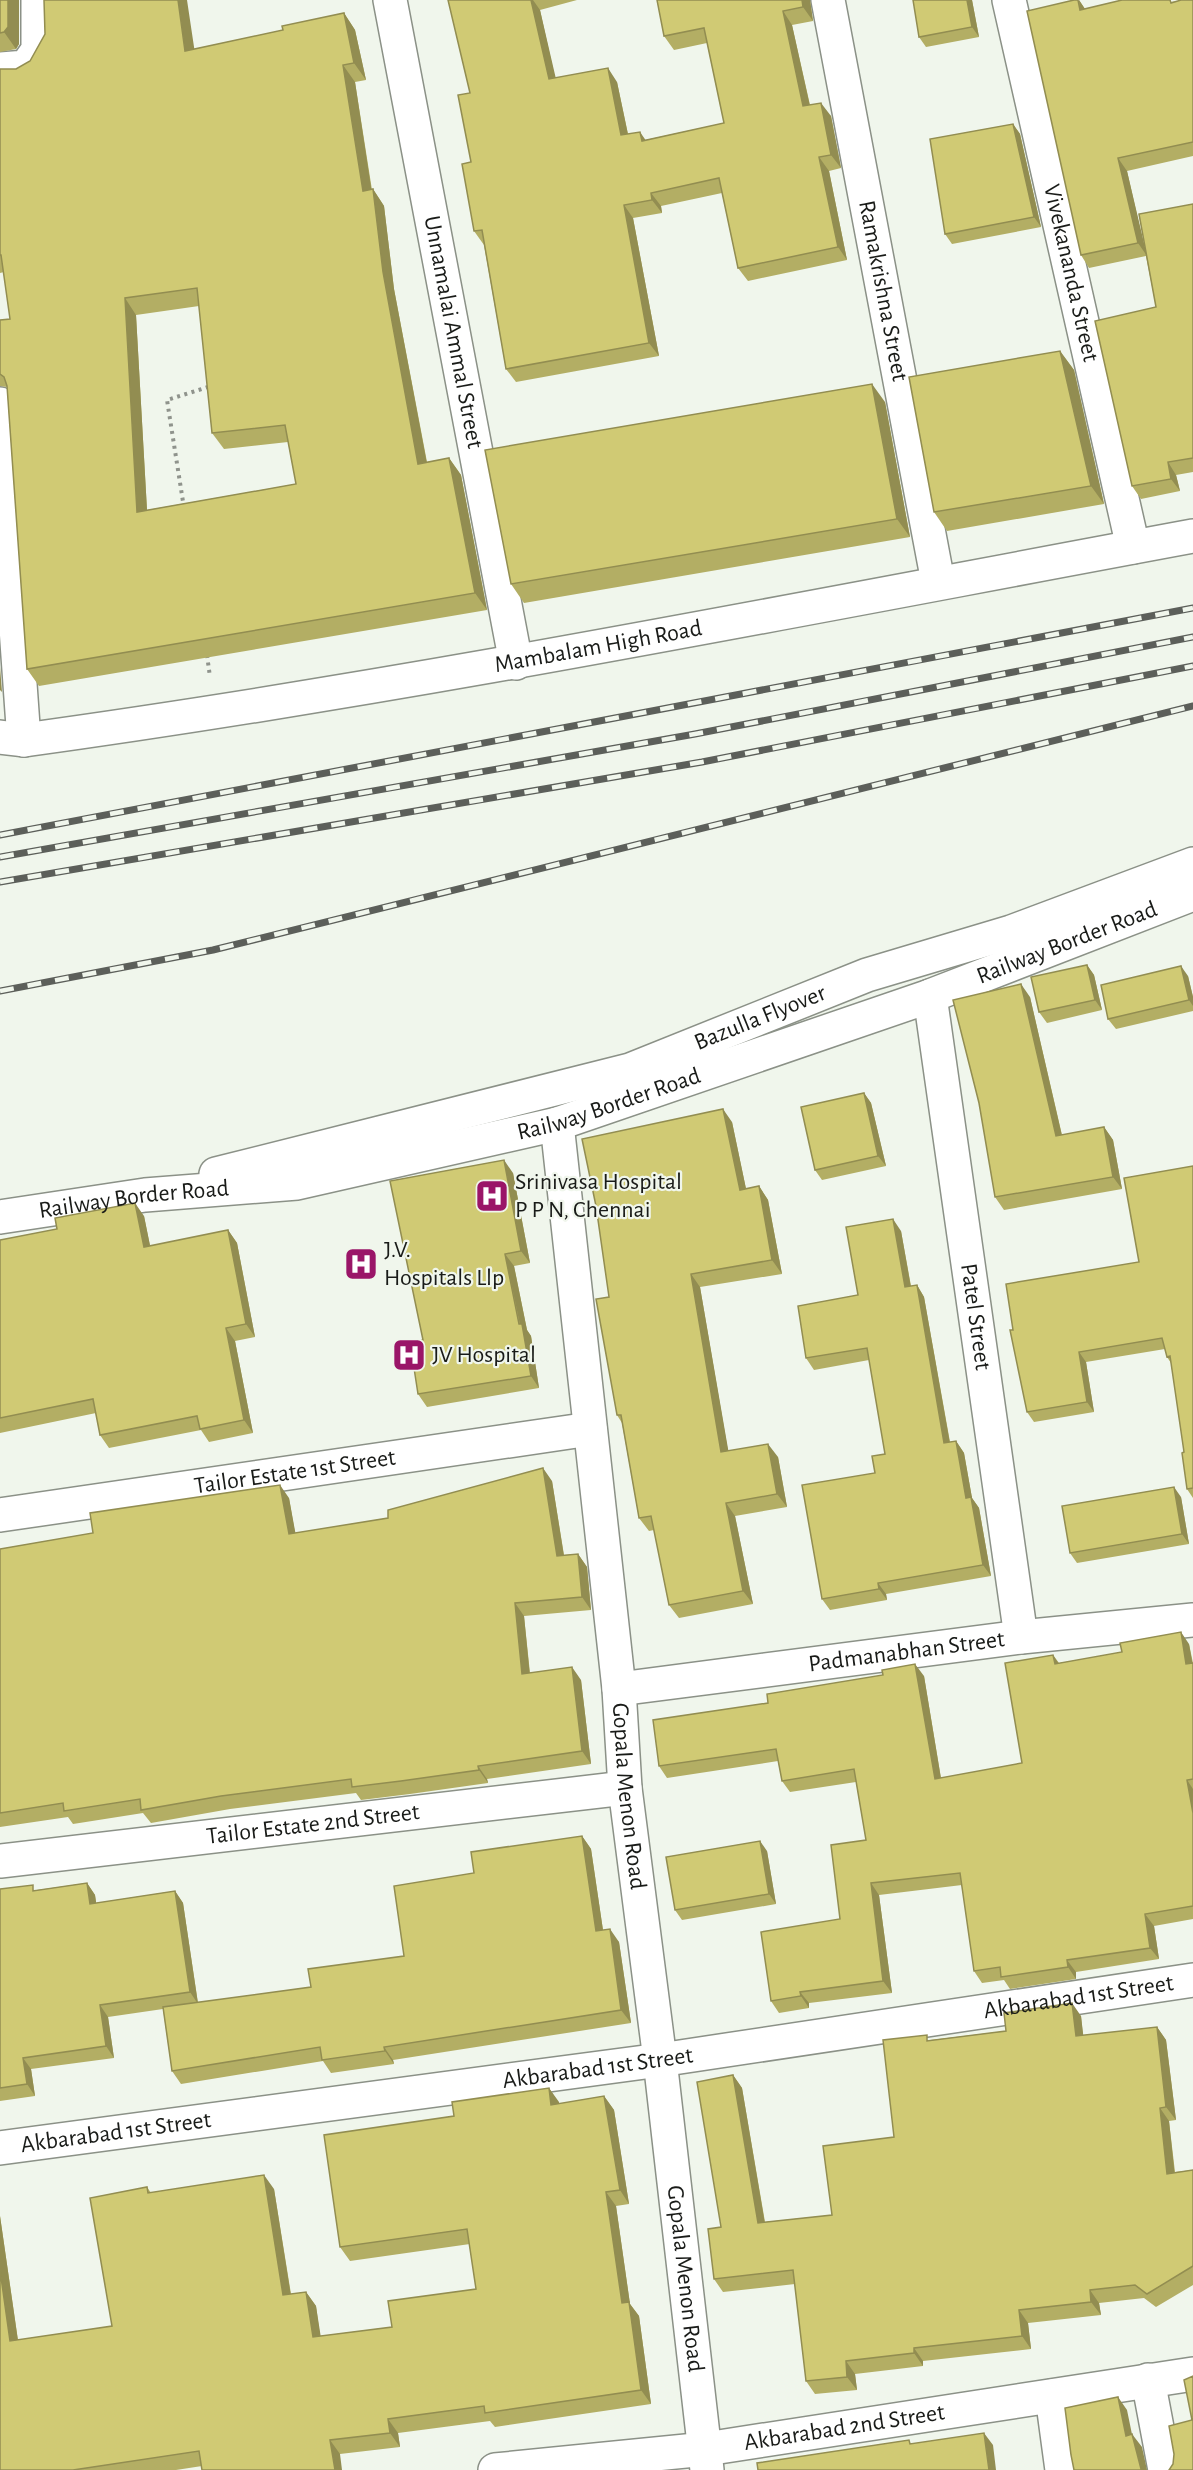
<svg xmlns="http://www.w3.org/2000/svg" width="1193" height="2470" font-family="'Alegreya Sans',sans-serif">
	<rect width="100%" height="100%" fill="#f0f6ec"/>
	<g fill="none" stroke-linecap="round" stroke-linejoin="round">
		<defs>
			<g id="street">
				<path id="s1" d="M390,0L516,663"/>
				<path id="s2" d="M828,0L938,582"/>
				<path id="s3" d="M1009,0L1133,547"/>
				<path d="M0,69L26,67L38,50V0"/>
				<path d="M0,404L24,740"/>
				<path id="s4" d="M930,996L1021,1637"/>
				<path id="s5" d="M557,1124L619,1689L625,1788L660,2060L707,2470"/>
				<path id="s6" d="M0,1515L590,1429"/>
				<path id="s7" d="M619,1689L1021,1637L1193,1620"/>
				<path id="s8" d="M0,1861L625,1788"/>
				<path id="s9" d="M0,2148L660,2060L1193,1980"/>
				<path d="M1148,2380L1165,2470"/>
				<path d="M1052,2396L1062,2470"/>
				<path id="s10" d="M495,2470L706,2449L1193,2374"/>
			</g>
			<g id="secondary">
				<path id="s11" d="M0,737L24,740C416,686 804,608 1193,536"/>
				<path id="s12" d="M216,1174L630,1070L867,975L1011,932L1193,864"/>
				<path id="s13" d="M0,1217L145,1195L297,1183L557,1124L930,996L1193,894"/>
			</g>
		</defs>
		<use href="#street" stroke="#8b9187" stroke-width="36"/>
		<use href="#secondary" stroke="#8b9187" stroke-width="36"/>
		<path stroke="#8f938c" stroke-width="4" stroke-dasharray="3 4.5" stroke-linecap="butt" d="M184,508L167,400L208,387
			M207,655L210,677"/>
		<use href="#street" stroke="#fff" stroke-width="33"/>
		<use href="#secondary" stroke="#fff" stroke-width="33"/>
		<defs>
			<path id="rail" d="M0,835L1193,608
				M0,857L695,734L1193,637
				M0,882L702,762L1193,666
				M0,991L213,950L1193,706"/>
		</defs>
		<use href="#rail" stroke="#5c5f5a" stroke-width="7"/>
		<use href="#rail" stroke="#f0f6ec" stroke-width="4.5" stroke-dasharray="14" stroke-linecap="butt"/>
	</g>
	<path fill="#b3ae64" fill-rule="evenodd" d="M0,0H19V44L16,49L0,52Z
		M448,0H577L540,10L555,78L617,82L628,134L645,140L724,123L707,43L674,50L664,36L657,0H810L813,21L792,25L810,105L831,116L841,168L829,171L847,260L748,281L738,268L722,193L661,206L662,213L633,218L659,356L516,382L506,369L484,245L474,231L470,93Z
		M972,0L979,37L926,47L919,37Z
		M1079,0L1085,9L1193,0V156L1127,171L1146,254L1193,204V472L1176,475L1180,491L1141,499L1132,486L1156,307L1146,256L1089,268L1081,255Z
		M344,13L355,30L366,80L355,82L372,190L373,189L384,206L394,289L427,462L449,458L461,475L487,610L39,686L27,669L7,387L0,386V320L10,319L4,272L0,273V69H16L194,49L283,30ZM199,306L212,433L224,449L288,442L296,484L147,510L136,315Z
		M1013,124L1020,134L1041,227L952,244L945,234Z
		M1060,351L1074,370L1104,504L947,531L934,512Z
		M885,402L910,537L524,603L511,584Z
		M1087,965L1094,975L1102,1010L1047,1023L1039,1012Z
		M1188,976L1193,997V1011L1116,1029L1108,1019Z
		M1030,997L1062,1135L1104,1127L1113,1140L1122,1189L1004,1210L995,1197Z
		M864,1093L871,1103L886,1166L822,1180L815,1170Z
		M732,1122L746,1189L759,1186L768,1200L782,1274L700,1287L728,1451L778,1457L787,1507L735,1516L753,1604L679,1618L669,1605L654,1530L649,1531L639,1518L622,1423L617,1415L609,1297Z
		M1193,1166V1498L1187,1489L1184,1452L1171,1363L1167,1357L1165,1349L1086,1362L1094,1412L1034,1422L1027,1412L1013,1330L1139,1262Z
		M513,1173L530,1263L514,1266L527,1330L531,1336L539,1388L427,1407L418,1394L423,1340Z
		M144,1216L150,1246L228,1230L237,1243L255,1337L235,1341L253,1433L209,1442L201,1430L109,1448L100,1435L96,1413L0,1433V1240Z
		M901,1231L911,1286L917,1285L924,1297L950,1442L956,1441L964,1453L972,1498L979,1508L991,1576L886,1594L887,1600L830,1610L822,1599L875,1473L885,1454L869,1360L814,1370L806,1358L858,1295Z
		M552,1481L564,1555L578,1554L587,1567L591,1610L524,1616L530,1673L581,1680L591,1764L487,1779L488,1783L410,1794L361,1800L356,1793L230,1809L151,1823L143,1813L73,1824L68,1817L0,1827V1549L93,1533L289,1498L295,1533L388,1518Z
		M1181,1497L1189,1544L1077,1563L1070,1553Z
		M1189,1644L1193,1663V1919L1154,1926L1159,1959L1076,1972V1979L1010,1989L1004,1980L982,1983L974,1971L962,1885L879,1895L892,1993L809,2003V2008L779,2013L771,2001L840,1919L866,1840L856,1782L790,1792L782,1781L778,1761L667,1778L659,1766L768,1703L924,1676L941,1778L1022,1763L1053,1655L1059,1663Z
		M582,1836L591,1849L603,1930L619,1942L631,2023L393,2060L394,2064L331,2073L323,2061L181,2084L172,2071L163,2009L108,2017L114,2058L31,2069L35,2096L0,2101V1889L37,1890L87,1883L95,1895L96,1903L175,1891L183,1903L198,2003L311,1987L404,1956L474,1873Z
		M767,1851L776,1904L682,1920L675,1910Z
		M1081,2016L1083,2036L1157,2027L1166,2040L1176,2120L1169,2121L1175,2172L1193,2170V2285L1156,2307L1144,2298L1099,2303L1101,2315L1028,2323L1031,2349L923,2361V2366L855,2374L857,2390L815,2394L806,2381L795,2284L723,2292L714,2279L721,2227L733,2075L742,2088L765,2222L832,2215L894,2137L930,2040L1006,2031Z
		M549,2088L559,2104L604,2096L614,2110L629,2204L616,2206L630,2304L639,2316L651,2404L495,2427L490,2421L398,2433L400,2447L340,2454L202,2466L176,2470H0V2216L18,2340L112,2326L147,2187L151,2193L274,2189L291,2294L306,2292L316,2306L320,2336L392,2327L476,2289L470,2244L350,2261L340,2247L454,2116Z"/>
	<path fill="#928d51" d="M8,0H19V44L16,49L4,32Z
		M178,0H187L197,67L185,51Z
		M531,0H533L540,10L559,92L549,79Z
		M802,0H810L813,21L803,7Z
		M967,0H972L979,37L972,27Z
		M1079,0L1087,12L1080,10Z
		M783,11L792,25L813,120L803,106Z
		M344,13L355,30L366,80L354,63Z
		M343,65L355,82L374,207L363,191Z
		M608,68L617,82L631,149L621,135Z
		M821,103L831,116L841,168L831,155Z
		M1013,124L1020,134L1041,227L1034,217Z
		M640,132L649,145L642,141Z
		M819,157L829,171L847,260L838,247Z
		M1118,158L1127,171L1147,256L1138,243Z
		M373,189L384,206L394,289L430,480L418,464L383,272Z
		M651,193L661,206L662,213L652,200Z
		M624,205L633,218L659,356L649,343Z
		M125,298L136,315L148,528L137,512Z
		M1060,351L1074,370L1104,504L1091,486Z
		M872,384L885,402L910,537L897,519Z
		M449,458L461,475L487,610L475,593Z
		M1168,462L1176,475L1180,491L1171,479Z
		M0,667L2,692L0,690Z
		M1087,965L1094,975L1102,1010L1095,1000Z
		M1181,966L1188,976L1193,997V1006L1189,1000Z
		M1021,984L1030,997L1065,1149L1056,1136Z
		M864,1093L871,1103L886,1166L878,1156Z
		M723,1109L732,1122L749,1203L740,1190Z
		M1104,1127L1113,1140L1122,1189L1113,1177Z
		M504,1160L513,1173L530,1263L521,1251Z
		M759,1186L768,1200L782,1274L772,1260Z
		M135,1203L144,1216L153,1260L144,1247Z
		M893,1219L901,1231L913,1299L905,1287Z
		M228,1230L237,1243L255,1337L246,1324Z
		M505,1254L514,1266L527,1330L531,1336L539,1388L531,1376Z
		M691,1274L700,1287L731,1466L721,1452Z
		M917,1285L924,1297L952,1455L944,1443Z
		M226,1328L235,1341L253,1433L244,1420Z
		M1079,1352L1086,1362L1094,1412L1087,1402Z
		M956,1441L964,1453L972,1498L979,1508L991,1576L983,1565L966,1498Z
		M768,1444L778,1457L787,1507L777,1494Z
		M543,1468L552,1481L566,1569L557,1556Z
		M280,1485L289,1498L298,1547L289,1534Z
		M1174,1487L1181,1497L1189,1544L1182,1534Z
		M726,1503L735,1516L753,1604L743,1591Z
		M578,1554L587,1567L591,1610L582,1597Z
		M878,1583L886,1594L887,1600L879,1589Z
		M515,1603L524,1616L531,1687L522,1674Z
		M1181,1632L1189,1644L1193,1667L1186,1664Z
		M1053,1655L1061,1667L1055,1664Z
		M915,1664L924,1676L943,1791L935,1779Z
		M572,1667L581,1680L591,1764L582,1751Z
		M478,1766L487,1779L488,1783L479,1770Z
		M1187,1780L1193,1789V1813Z
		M582,1836L591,1849L605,1944L596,1931Z
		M760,1841L767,1851L776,1904L769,1894Z
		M87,1883L95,1895L98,1915L90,1904Z
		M871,1883L879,1895L892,1993L883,1981Z
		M175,1891L183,1903L198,2004L190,1992Z
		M1145,1914L1154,1926L1159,1959L1150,1948Z
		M610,1929L619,1942L631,2023L621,2010Z
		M1067,1960L1076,1972V1979L1068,1967Z
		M800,1992L809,2003V2008L801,1996Z
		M1072,2003L1081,2016L1085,2050L1076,2036Z
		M100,2005L108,2017L114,2058L106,2046Z
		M1157,2027L1166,2040L1176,2120L1166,2107Z
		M384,2047L393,2060L394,2064L385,2051Z
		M23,2058L31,2069L35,2096L27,2084Z
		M733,2075L742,2088L767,2236L758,2223Z
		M549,2088L559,2102L561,2119L551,2105Z
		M604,2096L614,2110L629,2204L620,2190Z
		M1160,2108L1169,2121L1176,2187L1167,2174Z
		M264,2175L274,2189L293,2309L283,2295Z
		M606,2192L616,2206L630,2304L639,2316L651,2404L641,2390L622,2303Z
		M0,2216L20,2355L10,2341L0,2270Z
		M1090,2290L1099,2303L1101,2315L1091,2302Z
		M306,2292L316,2306L323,2351L313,2337Z
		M1019,2310L1028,2323L1031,2349L1022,2336Z
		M914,2348L923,2361V2366L914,2353Z
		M846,2361L855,2374L857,2390L847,2377Z
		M1118,2397L1127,2410L1135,2449L1126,2436Z
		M388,2419L398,2433L400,2447L390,2433Z
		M984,2433L993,2445L996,2470H989Z
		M1132,2434L1142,2447L1147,2470H1142L1141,2469Z
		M330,2440L340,2454L342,2470H335Z"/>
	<path fill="#d0ca74" stroke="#928d51" stroke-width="1.5" fill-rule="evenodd" d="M0,0H8V27L4,32L0,33Z
		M44,0H178L185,51L283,30L282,26L344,13L354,63L343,65L363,191L373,189L383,272L418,464L449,458L475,593L27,669L7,386L4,377L0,374V320L10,319L1,255H0V69H16L30,61L45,34ZM197,288L212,433L285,425L296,484L137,512L125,298Z
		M448,0H531L549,79L608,68L621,135L640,132L642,141L724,123L704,28L664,36L657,0H802L803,7L783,11L803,106L821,103L831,155L819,157L838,247L738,268L719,178L651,193L652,200L624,205L649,343L506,369L482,230L474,231L462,164L471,162L458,95L470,93Z
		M913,0H967L972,27L919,37Z
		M1074,0H1078L1080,10L1122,0H1170L1171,3L1181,0H1193V142L1118,158L1138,243L1081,255L1027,11Z
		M1013,124L1034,217L945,234L930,139Z
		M1193,204V458L1168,462L1171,479L1132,486L1095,321L1156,307L1139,214Z
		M1060,351L1091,486L934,512L909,377Z
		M872,384L897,519L511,584L485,450Z
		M1087,965L1095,1000L1039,1012L1031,977Z
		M1181,966L1189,1000L1108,1019L1101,985Z
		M1021,984L1056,1136L1104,1127L1113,1177L995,1197L979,1103L953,1000Z
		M864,1093L878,1156L815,1170L801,1107Z
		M723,1109L740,1190L759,1186L772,1260L691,1274L721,1452L768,1444L777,1494L726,1503L743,1591L669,1605L651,1516L639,1518L621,1415H617L596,1299L609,1297L596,1206L582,1139Z
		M504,1160L521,1251L505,1254L519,1324H522L531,1376L418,1394L410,1342L423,1340L390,1181Z
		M1193,1166V1488L1187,1489L1182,1453L1184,1452L1170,1356L1167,1357L1162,1338L1079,1352L1087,1402L1027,1412L1010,1330H1013L1006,1284L1139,1262L1124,1178Z
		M135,1203L144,1247L228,1230L246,1324L226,1328L244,1420L200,1429L197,1416L100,1435L93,1399L0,1418V1240L57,1229L55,1218Z
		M893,1219L905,1287L917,1285L944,1443L956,1441L966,1498L971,1497L983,1565L878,1583L879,1589L822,1599L802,1485L875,1473L872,1456L885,1454L867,1348L806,1358L798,1306L858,1295L846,1227Z
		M543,1468L557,1556L578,1554L582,1597L515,1603L522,1674L572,1667L582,1751L478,1766L479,1770L401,1781L352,1787L351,1779L221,1796L141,1810L140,1799L64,1811L63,1803L0,1813V1549L93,1533L90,1513L280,1485L289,1534L388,1518V1510Z
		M1174,1487L1182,1534L1070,1553L1062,1506Z
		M1181,1632L1186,1664L1193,1663V1779L1187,1780L1193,1813V1906L1145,1914L1150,1948L1067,1960L1068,1967L1001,1977L1000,1967L974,1971L960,1873L871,1883L883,1981L800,1992L801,1996L771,2001L761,1932L840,1919L831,1845L866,1840L854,1769L782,1781L776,1749L659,1766L653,1720L768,1703L767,1694L883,1675L882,1670L915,1664L935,1779L1022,1763L1005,1663L1053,1655L1055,1664L1122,1652L1120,1643Z
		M582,1836L596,1931L610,1929L621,2010L384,2047L385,2051L322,2060L320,2047L172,2071L163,2007L311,1987L308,1969L404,1956L394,1886L474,1873L471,1852Z
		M760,1841L769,1894L675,1910L666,1857Z
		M87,1883L90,1904L175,1891L190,1992L100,2005L106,2046L23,2058L27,2084L0,2088V1889L33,1885V1891Z
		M1072,2003L1076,2036L1157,2027L1166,2107L1160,2108L1167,2174L1193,2170V2266L1147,2294L1135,2285L1090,2290L1091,2302L1019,2310L1022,2336L914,2348V2353L846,2361L847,2377L806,2381L793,2270L714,2279L708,2229L721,2227L697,2082L733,2075L758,2223L832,2215L823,2146L894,2137L883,2040L927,2035V2041L1006,2031L1004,2013Z
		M549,2088L551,2105L604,2096L620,2190L606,2192L622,2303L629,2302L641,2390L485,2413L484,2406L388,2419L390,2433L330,2440L335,2470H202L199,2451L73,2470H0V2270L10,2341L112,2326L90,2198L147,2187L148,2193L264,2175L283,2295L306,2292L313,2337L392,2327L388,2301L476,2289L467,2229L340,2247L324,2135L454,2116L452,2102Z
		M1193,2376V2470H1169L1173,2464L1174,2454L1169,2426L1192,2420L1184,2380Z
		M1118,2397L1126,2436L1132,2434L1141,2469L1143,2470H1074L1071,2455L1065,2408Z
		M984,2433L989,2470H758L757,2463L909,2440L910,2444Z"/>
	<defs>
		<symbol id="hospital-square" viewBox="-11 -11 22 22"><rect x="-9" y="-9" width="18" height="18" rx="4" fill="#9a1568" stroke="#f0f6ec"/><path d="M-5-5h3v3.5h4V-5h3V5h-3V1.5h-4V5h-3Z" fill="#fff"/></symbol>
	</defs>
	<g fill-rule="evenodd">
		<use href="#hospital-square" x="473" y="1177" width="38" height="38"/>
		<use href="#hospital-square" x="342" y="1245" width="38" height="38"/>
		<use href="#hospital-square" x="390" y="1336" width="38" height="38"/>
	</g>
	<g text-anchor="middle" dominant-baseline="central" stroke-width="4.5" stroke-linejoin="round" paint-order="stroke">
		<g font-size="24" fill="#191b18" stroke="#f0f6ec">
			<text stroke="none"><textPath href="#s3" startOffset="280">Vivekananda Street</textPath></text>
			<text stroke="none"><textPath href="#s2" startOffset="296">Ramakrishna Street</textPath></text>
			<text stroke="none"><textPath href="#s1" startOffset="338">Unnamalai Ammal Street</textPath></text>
			<text stroke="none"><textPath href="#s11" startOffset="606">Mambalam High Road</textPath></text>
			<text stroke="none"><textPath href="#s13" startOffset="1107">Railway Border Road</textPath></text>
			<text stroke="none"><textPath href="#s12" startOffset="567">Bazulla Flyover</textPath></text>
			<text stroke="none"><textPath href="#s13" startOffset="621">Railway Border Road</textPath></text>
			<text stroke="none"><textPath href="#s13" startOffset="135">Railway Border Road</textPath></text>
			<text stroke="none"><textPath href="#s4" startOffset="324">Patel Street</textPath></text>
			<text stroke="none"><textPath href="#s6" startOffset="298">Tailor Estate 1st Street</textPath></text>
			<text stroke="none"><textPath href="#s7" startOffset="290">Padmanabhan Street</textPath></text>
			<text stroke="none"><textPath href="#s5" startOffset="676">Gopala Menon Road</textPath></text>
			<text stroke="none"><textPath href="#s8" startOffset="315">Tailor Estate 2nd Street</textPath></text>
			<text stroke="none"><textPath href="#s9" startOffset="1089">Akbarabad 1st Street</textPath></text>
			<text stroke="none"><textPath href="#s9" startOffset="603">Akbarabad 1st Street</textPath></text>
			<text stroke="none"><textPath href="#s9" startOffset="117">Akbarabad 1st Street</textPath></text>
			<text stroke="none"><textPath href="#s5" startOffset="1162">Gopala Menon Road</textPath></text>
			<text stroke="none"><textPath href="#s10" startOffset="352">Akbarabad 2nd Street</textPath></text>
		</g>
		<g font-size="24" fill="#191b18" stroke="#f0f6ec" text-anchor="start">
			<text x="515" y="1182">Srinivasa Hospital<tspan x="515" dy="28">P P N, Chennai</tspan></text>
			<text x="384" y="1250">J.V.<tspan x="384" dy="28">Hospitals Llp</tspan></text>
			<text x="432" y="1355">JV Hospital</text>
		</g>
	</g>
</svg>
